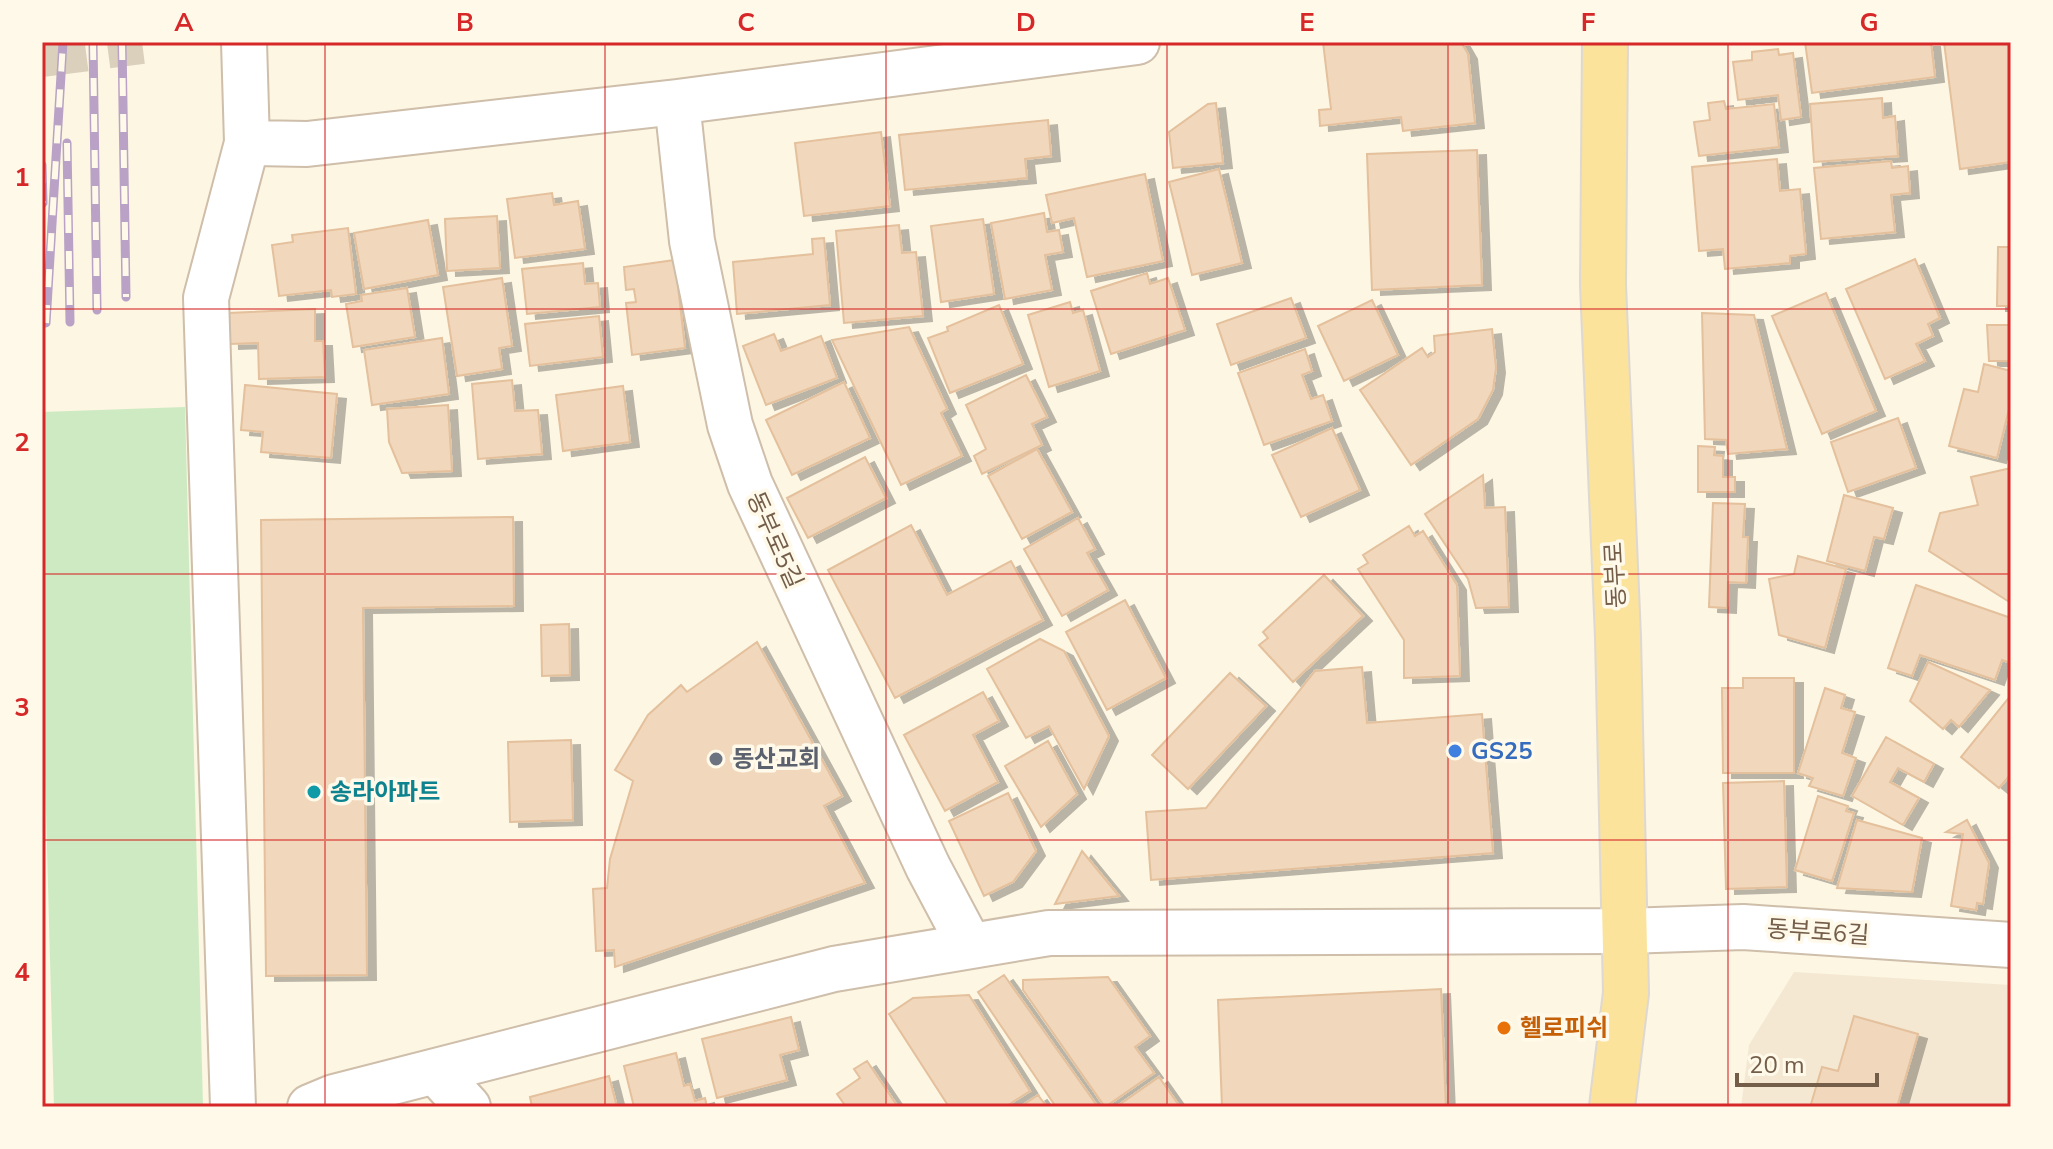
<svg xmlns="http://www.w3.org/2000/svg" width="2053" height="1149" font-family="'Nunito Sans','Noto Sans KR',sans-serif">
	<defs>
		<filter id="shadow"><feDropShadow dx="9" dy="5" stdDeviation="0" flood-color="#0004"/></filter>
	</defs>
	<rect width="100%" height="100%" fill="#fcf6e3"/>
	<path fill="#f4e8d2" d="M1794,972L2011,985V1107H1741L1749,1045Z"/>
	<path fill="#cdeac2" d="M185,407L203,1107H54L42,662V412Z"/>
	<path fill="#f1d7bb" stroke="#e4c09c" stroke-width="2" filter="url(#shadow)" d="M1323,42H1461L1468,54L1475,123L1403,131L1401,117L1320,126L1319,110L1331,109Z
		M1805,42H1931L1935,77L1812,93Z
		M1944,42H2011V162L1960,169Z
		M1778,49L1779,55L1793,53L1801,117L1781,120L1778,95L1738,100L1733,62L1752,60V52Z
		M1882,98L1883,118L1895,116L1898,156L1814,162L1810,104Z
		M1724,101L1726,109L1774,104L1779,147L1699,156L1694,122L1710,120L1708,103Z
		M1216,103L1223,163L1173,168L1169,132L1208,104Z
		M1048,120L1051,156L1025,159L1027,178L905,190L899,135Z
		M881,132L890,206L804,216L795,143Z
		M1477,150L1482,285L1372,290L1367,154Z
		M1777,159L1780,191L1800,189L1806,254L1790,256V263L1725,269L1723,249L1699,251L1692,167Z
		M1891,161L1892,168L1908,166L1910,193L1891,195L1895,232L1821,239L1814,168Z
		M1219,169L1242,263L1192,275L1169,182Z
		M1145,174L1163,261L1087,277L1074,218L1052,223L1046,195Z
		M552,193L554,205L578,201L585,249L515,258L507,199Z
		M1044,213L1047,232L1059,230L1063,252L1045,255L1052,290L1005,299L991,223Z
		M497,216L500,268L447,271L445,219Z
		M983,219L994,294L941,302L931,226Z
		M428,220L438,275L364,289L354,233Z
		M899,225L902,253L916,252L923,316L844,323L836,231Z
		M348,228L356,294L332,297L331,290L279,296L272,245L293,242L292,235Z
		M824,238L830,305L737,314L733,262L813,254L812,239Z
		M1998,247H2011V306H1997Z
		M1915,259L1940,318L1928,324L1933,336L1916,344L1925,361L1885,379L1846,289Z
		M675,260L685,348L632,355L626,303L636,302L634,289L626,290L624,267Z
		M583,263L585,284L598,283L600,307L527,314L522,269Z
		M1147,273L1150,284L1168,278L1185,330L1111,354L1091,291Z
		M502,278L512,346L499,348L502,369L457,376L443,287Z
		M407,288L415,337L353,347L346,304L362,301L361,295Z
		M1826,293L1876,411L1822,434L1772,316Z
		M1291,298L1306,338L1231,365L1217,324Z
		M1372,300L1398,355L1344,381L1318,326Z
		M1070,302L1073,313L1083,310L1100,371L1049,387L1028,315Z
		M999,305L1023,364L950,393L928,338L948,331L947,327Z
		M315,309V341H323L325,377L259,379L258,343L230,344L229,313Z
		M1702,313L1754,315L1787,449L1728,454L1726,440L1705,439Z
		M599,316L603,357L530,366L525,324Z
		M1987,325H2011V361H1989Z
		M909,327L947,409L941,413L962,456L901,485L832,340Z
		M1492,329L1496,368L1493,390L1478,419L1411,465L1360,390L1422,348L1428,357L1435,352L1434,336Z
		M774,334L781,351L821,336L837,378L766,405L743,346Z
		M442,338L449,394L372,405L364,350Z
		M1305,349L1312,371L1302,375L1311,399L1323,395L1332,421L1264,445L1238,373Z
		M1984,364L2011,371V409H2009L1997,458L1949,446L1964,389L1978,392Z
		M1026,375L1047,417L1032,424L1042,445L982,474L974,456L986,449L966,405Z
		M512,380L515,411L538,410L542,454L478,459L472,384Z
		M844,382L870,438L792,475L766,420Z
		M245,385L337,394L331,458L261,452L263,432L241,430Z
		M623,386L630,442L563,451L556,395Z
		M448,405L452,471L402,473L389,442L387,409Z
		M1898,418L1916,468L1848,492L1831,442Z
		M1332,428L1360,490L1301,517L1272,455Z
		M1698,446L1715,447L1714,455L1723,456V477H1735V492H1698Z
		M1037,449L1072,512L1022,539L988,476Z
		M865,457L886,498L808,538L787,498Z
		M2011,468V603L1929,551L1940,513L1978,505L1971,477Z
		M1483,475L1485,508L1505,507L1509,607L1476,608L1468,579L1425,514Z
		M1844,495L1893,508L1884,539L1874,537L1865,571L1827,561Z
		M1713,503L1745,504L1743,537H1748L1746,583L1728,582L1727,608L1709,607Z
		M513,517L514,606L363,608L367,975L266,976L261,520Z
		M1078,518L1095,549L1087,553L1108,590L1062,616L1024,549Z
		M911,525L947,595L1011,561L1043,620L895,698L828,570Z
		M1409,526L1415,536L1423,531L1457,585L1460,676L1404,678V640L1358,569L1368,563L1363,555Z
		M1798,556L1846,569L1825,648L1779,635L1769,579L1794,574Z
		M1324,575L1363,616L1293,682L1259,645L1268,638L1263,632Z
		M1916,585L2011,618V663L2002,660L1995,680L1920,655L1912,676L1888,668Z
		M1125,600L1166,678L1107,710L1066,632Z
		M569,624L570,675L542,676L541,625Z
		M1040,639L1064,651L1109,736L1084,789L1049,726L1026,738L987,669Z
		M757,642L842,796L824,806L865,883L615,967L614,950L596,951L593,889L607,888L610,859L633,781L615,770L648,715L681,685L687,692Z
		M1928,662L1990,690L1959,727L1951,720L1943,729L1910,701Z
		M1362,667L1367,723L1482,714L1493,853L1151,880L1146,812L1206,808L1315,671Z
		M1230,673L1266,706L1188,789L1152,755Z
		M1743,678H1794V773H1723L1722,688H1743Z
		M1825,688L1845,695L1841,708L1855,712L1842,753L1856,758L1843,796L1809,786L1813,778L1798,773Z
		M983,692L999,721L973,735L998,782L945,811L904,735Z
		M2011,695V774L1999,788L1961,757Z
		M1886,737L1934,764L1924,782L1898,768L1890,782L1919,798L1903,825L1852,796Z
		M571,740L573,820L510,822L508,742Z
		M1048,741L1077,794L1041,827L1005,766Z
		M1784,781L1787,887L1726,889L1723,783Z
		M1008,793L1036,851L1013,882L984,896L949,821Z
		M1818,796L1848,806L1846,811L1854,813L1832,881L1795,870Z
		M1857,820L1922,838L1912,892L1837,888Z
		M1967,820L1989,863L1983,904L1977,903L1976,910L1951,906L1963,834L1946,832Z
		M1082,851L1119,896L1055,904Z
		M1004,975L1098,1107H1056L978,992Z
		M1108,977L1150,1036L1135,1047L1154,1073L1105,1107L1023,990V980Z
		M1441,989L1446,1107H1222L1218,1000Z
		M969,995L1030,1091L1005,1107H949L889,1014L913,998Z
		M1854,1016L1918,1034L1897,1107H1820L1811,1104L1822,1067L1838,1071Z
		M791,1017L799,1050L780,1055L787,1080L717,1098L702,1039Z
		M676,1053L684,1086L690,1084L695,1101L705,1098L707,1107H634L624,1066Z
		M867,1061L898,1107H839L844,1104L837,1094L860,1078L854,1069Z
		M609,1076L617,1107H532L530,1097Z
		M1159,1077L1180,1107H1116Z
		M1038,1095L1047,1107H1020Z"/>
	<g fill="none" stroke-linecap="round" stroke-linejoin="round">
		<path stroke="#dad0bc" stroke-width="44" stroke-dasharray="44 22" stroke-linecap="butt" d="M42,55L142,42"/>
		<defs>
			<path id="minor" d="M677,102L692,241L730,425L750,484L928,867L970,946
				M247,143L307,144L677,102L1137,42
				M436,1072L468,1107
				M233,1107L206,298L247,143L244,42
				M310,1107L334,1097L834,969L1049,933L1626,931L1743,927L2011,945"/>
			<path id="major" d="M1605,42L1603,285L1618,637L1626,993L1612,1107"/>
		</defs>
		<use href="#minor" stroke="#cebeaa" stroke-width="48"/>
		<use href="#major" stroke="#ded8d3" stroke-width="48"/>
		<use href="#minor" stroke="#fff" stroke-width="44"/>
		<use href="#major" stroke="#fbe39c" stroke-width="44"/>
		<defs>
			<path id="rail" d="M93,42L97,310
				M122,42L126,297
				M67,143L70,322
				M42,165L43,203
				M46,323L63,42"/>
		</defs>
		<use href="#rail" stroke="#b9a2c5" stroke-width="9"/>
		<use href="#rail" stroke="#fff9ea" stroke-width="6" stroke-dasharray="18" stroke-linecap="butt"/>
	</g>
	<path fill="none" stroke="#d62828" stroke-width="2" stroke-opacity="0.55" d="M325,42V1107M605,42V1107M886,42V1107M1167,42V1107M1448,42V1107M1728,42V1107M42,309H2011M42,574H2011M42,840H2011"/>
	<circle fill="#3f7fe0" stroke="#fff9ea" stroke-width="3" cx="1455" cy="751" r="8"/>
	<circle fill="#6b7280" stroke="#fff9ea" stroke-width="3" cx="716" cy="759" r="8"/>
	<circle fill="#0f9aa8" stroke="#fff9ea" stroke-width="3" cx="314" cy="792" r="8"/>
	<circle fill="#e8710a" stroke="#fff9ea" stroke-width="3" cx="1504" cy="1028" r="8"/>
	<g text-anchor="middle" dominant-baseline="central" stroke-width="7" stroke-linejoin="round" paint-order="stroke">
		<g font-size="24" fill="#745e49" stroke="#fff9ea">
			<text transform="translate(775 540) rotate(66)">동부로5길</text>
			<text transform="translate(1615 575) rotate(-93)">동부로</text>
			<text transform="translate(1818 932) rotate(4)">동부로6길</text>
		</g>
		<g font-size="24" font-weight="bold" fill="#366cbe" stroke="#fff9ea" text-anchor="start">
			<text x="1471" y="751">GS25</text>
		</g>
		<g font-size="24" font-weight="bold" fill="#5b616d" stroke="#fff9ea" text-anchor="start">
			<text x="732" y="759">동산교회</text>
		</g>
		<g font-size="24" font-weight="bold" fill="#0d838f" stroke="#fff9ea" text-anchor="start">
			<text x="330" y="792">송라아파트</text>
		</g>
		<g font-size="24" font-weight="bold" fill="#c56008" stroke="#fff9ea" text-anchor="start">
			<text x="1520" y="1028">헬로피쉬</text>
		</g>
	</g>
	<rect width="2053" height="1149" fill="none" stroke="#fff9ea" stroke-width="88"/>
	<path d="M1737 1073v12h140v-12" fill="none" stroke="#745e49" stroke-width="4"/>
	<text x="1749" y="1073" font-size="24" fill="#745e49" stroke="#fff9ea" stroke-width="6" paint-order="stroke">20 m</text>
	<rect x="44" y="44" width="1965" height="1061" fill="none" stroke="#d62828" stroke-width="3"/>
	<g font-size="26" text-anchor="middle" font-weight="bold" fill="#d62828">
		<text x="184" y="31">A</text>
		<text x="465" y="31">B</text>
		<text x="746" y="31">C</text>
		<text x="1026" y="31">D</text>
		<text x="1307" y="31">E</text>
		<text x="1588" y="31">F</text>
		<text x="1869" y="31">G</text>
		<text x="22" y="186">1</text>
		<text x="22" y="451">2</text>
		<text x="22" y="716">3</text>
		<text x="22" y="981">4</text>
	</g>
</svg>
